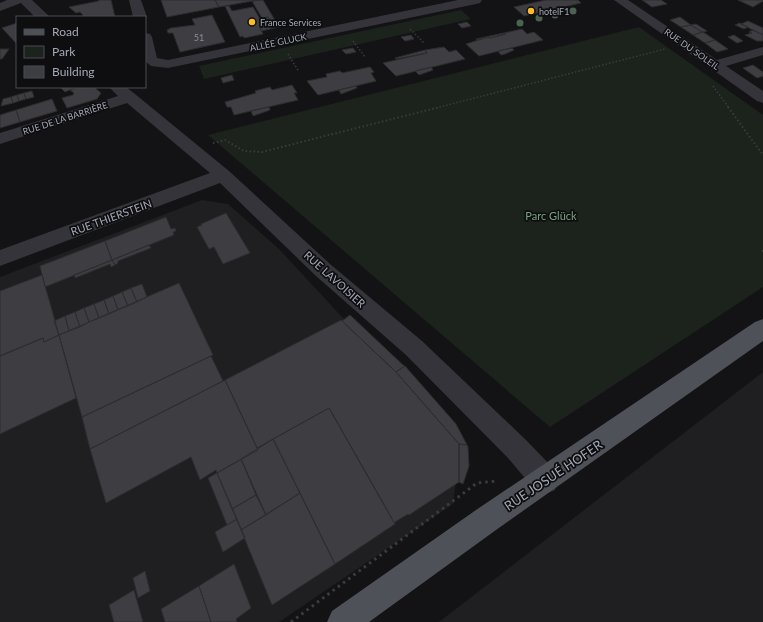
<svg xmlns="http://www.w3.org/2000/svg" width="763" height="622" font-family="Lato,sans-serif">
	<rect width="100%" height="100%" fill="#131315"/>
	<path fill="#1f1f22" d="M202,200L228,204L279,249L461,445L453,504L279,622H0V277Z
		M763,372V622H439Z"/>
	<path fill="#1b231c" d="M461,10L471,19L204,79L199,66Z
		M639,27L763,115V287L550,427L208,135Z"/>
	<path fill="#3d3d42" stroke="#2d2d31" d="M98,0H111L115,17H81L83,15L80,12L76,13L69,7L99,1Z
		M161,0H215L219,7L167,17Z
		M215,0H258L219,7Z
		M263,0L279,27L261,31L260,28L272,26L268,17L262,18L252,1Z
		M546,0H578L581,3L524,16L514,7Z
		M642,0H661L667,4L652,7Z
		M738,0H763V1L753,7Z
		M225,6H229L232,11L253,7L260,19L268,17L272,26L260,28L263,34L244,38L243,36L240,37Z
		M212,15L225,42L180,52L173,33H168L167,30L171,28L195,25L192,19Z
		M680,17L691,25L681,27L670,20Z
		M748,21L763,28V35L741,24Z
		M467,22L471,26L462,28L458,24Z
		M17,23V42L16,43L2,28Z
		M740,23L741,24L748,27L744,29L735,25Z
		M696,24L707,31L702,32L691,25Z
		M691,25L702,32H703L693,35L681,27Z
		M522,29L527,34L534,32L543,40L479,56L466,44L488,37L490,38L506,34L504,33Z
		M753,30L763,35V41H757L745,35L752,33L749,32Z
		M703,32L715,40L705,43L693,35Z
		M504,33L506,34L490,38L488,37L477,40L476,39Z
		M411,35L414,39L405,41L401,37Z
		M734,35L743,41L737,43L728,37Z
		M715,40L728,49L717,52L705,43Z
		M444,47L449,52L456,50L465,59L396,76L383,63L427,53L425,50Z
		M353,48L356,52L346,54L342,50Z
		M512,48L514,50L505,54L501,55L498,51Z
		M0,49H9L2,59H0Z
		M425,50L427,53L396,59L395,58Z
		M753,65L763,72V76L757,78L743,68Z
		M370,67L374,72L371,73L376,81L318,95L307,81L327,77L326,74L340,71L342,73Z
		M431,67L433,70L419,75L415,71Z
		M232,75L234,80L223,83L221,78Z
		M292,85L297,93H294L298,100L234,115L231,107H227L225,102L256,93L255,91L270,87L272,90Z
		M356,86L357,88L341,94L339,90Z
		M60,87H77L65,92Z
		M77,87H94L101,93L97,99L67,108L62,98L73,95L74,93L70,90Z
		M32,91L34,97L26,99L24,93Z
		M24,93L26,99L19,101L17,95Z
		M17,95L19,101L13,103L11,97Z
		M11,97L13,103L1,106L3,99Z
		M52,99L57,111L20,122L16,110Z
		M269,107L270,110L253,116L251,111Z
		M16,110L20,122L0,128V115Z
		M226,213L250,253L223,264L214,247L209,249L197,227L202,225L201,224Z
		M166,217L171,229L175,228L176,231L173,232L174,235L112,260L105,241Z
		M105,241L112,260L45,287L40,266Z
		M149,245L151,248L118,261V263L115,265L112,260Z
		M112,260L115,265L111,267L110,264L75,278L74,275Z
		M42,275L59,335L44,342L43,338L0,356V291Z
		M179,283L213,355L82,417L59,335Z
		M142,284L147,297L137,302L131,288Z
		M131,288L137,302L128,306L122,292Z
		M122,292L128,306L118,310L113,296Z
		M113,296L118,310L109,314L104,300Z
		M104,300L109,314L99,318L94,304Z
		M94,304L99,318L89,322L84,308Z
		M84,308L89,322L80,327L75,312Z
		M75,312L80,327L69,331L65,316Z
		M350,315L403,365L405,366L396,372L342,321Z
		M65,316L69,331L59,335L54,321Z
		M341,320L396,372L459,444V482L409,515L408,514L395,522V524L329,408L257,448L225,380Z
		M59,335L76,398L0,434V356L43,338L44,342Z
		M211,356L223,381L90,449L82,417Z
		M405,366L456,424L467,445L459,444L396,372Z
		M225,380L258,450L217,473L216,470L200,480L191,457L106,503L90,449Z
		M329,408L395,524L335,564L273,439Z
		M273,439L300,493L266,515L241,459Z
		M459,444L467,445L468,447L469,466L463,484L459,482Z
		M241,459L256,495L232,509L217,473Z
		M217,473L237,519L227,525L208,478Z
		M300,493L335,564L272,605L241,530Z
		M256,495L266,515L241,530L232,509Z
		M237,519L245,538L223,552L215,532Z
		M234,564L251,608L236,619L237,622H211L199,586Z
		M145,571L150,591L138,598L133,578Z
		M199,586L211,622H165L161,609Z
		M134,590L143,622H114L109,605Z"/>
	<g fill="none" stroke-linecap="round" stroke-linejoin="round">
		<path stroke="#3a3b41" stroke-width="1.5" stroke-dasharray="1.5 2" stroke-linecap="butt" d="M410,29L424,43
			M353,41L365,57
			M288,54L299,72
			M713,86L729,108
			M436,108L665,49"/>
		<path stroke="#3a3b41" stroke-width="2" stroke-dasharray="1.5 2.5" stroke-linecap="butt" d="M728,107L763,155
			M213,143L225,140L244,151L262,152L440,107"/>
		<path stroke="#3a3b41" stroke-width="2.5" stroke-dasharray="2 3" stroke-linecap="butt" d="M763,250V252"/>
		<path stroke="#3a3b41" stroke-width="3" stroke-dasharray="2.5 4" stroke-linecap="butt" d="M291,622L477,483L496,481"/>
		<path fill="#34343a" fill-rule="evenodd" d="M7,0H32L50,17H35L21,3L0,11V3Z
			M129,0H141L147,17L145,19V17H133Z
			M458,0H482L480,3L476,4L168,68L151,66L145,61V33L150,34L152,37L157,58L168,60Z
			M614,0H628L717,60L763,47V55L726,66L763,91V103L757,101Z
			M109,87H126L135,94L229,171L330,264L422,341L526,440L555,470L559,480L555,490L545,494L535,490L508,458L406,355L316,276L220,183L0,266V250L210,173L127,103L0,144V133L118,96Z"/>
		<path fill="#4f5159" fill-rule="evenodd" d="M763,319V341L496,530L369,622H327L332,611L476,510L755,322Z"/>
	</g>
	<g fill="#4b624f">
		<circle cx="573" cy="11" r="3.5"/>
		<circle cx="555" cy="15" r="3.5"/>
		<circle cx="539" cy="18" r="3.5"/>
		<circle cx="520" cy="23" r="3.5"/>
	</g>
	<g fill="#fabd25" stroke="#0e0e10" stroke-width="1.5">
		<circle cx="531" cy="11" r="4"/>
		<circle cx="252" cy="22" r="4"/>
	</g>
	<g text-anchor="middle" dominant-baseline="central" stroke-width="3.5" stroke-linejoin="round" paint-order="stroke">
		<g font-size="9" fill="#a4a8b6" stroke="#0e0e10" text-anchor="start">
			<text x="539" y="11">hotelF1</text>
			<text x="260" y="22">France Services</text>
		</g>
		<g font-size="9" fill="#8a8d99">
			<text x="199" y="37">51</text>
		</g>
		<g font-size="9" fill="#a4a8b6" stroke="#0e0e10">
			<text transform="translate(278 42) rotate(-12)">ALLÉE GLUCK</text>
			<text transform="translate(692 49) rotate(35)">RUE DU SOLEIL</text>
			<text transform="translate(65 118) rotate(-18)">RUE DE LA BARRIÈRE</text>
		</g>
		<g font-size="11" fill="#79a27e" stroke="#0e0e10">
			<text x="551" y="215">Parc Glück</text>
		</g>
		<g font-size="11" fill="#a4a8b6" stroke="#0e0e10">
			<text transform="translate(111 217) rotate(-20)">RUE THIERSTEIN</text>
			<text transform="translate(335 279) rotate(42)">RUE LAVOISIER</text>
		</g>
		<g font-size="13" fill="#a4a8b6" stroke="#0e0e10">
			<text transform="translate(553 475) rotate(-34)">RUE JOSUÉ HOFER</text>
		</g>
	</g>
	<rect x="16" y="16" width="130" height="72" fill="#0e0e10" stroke="#4a4c52"/>
	<rect x="24" y="29" width="20" height="6" fill="#4f5159" stroke="#4a4c52"/>
	<text x="52" y="36" font-size="12" fill="#a4a8b6">Road</text>
	<rect x="24" y="46" width="20" height="12" fill="#1b231c" stroke="#4a4c52"/>
	<text x="52" y="56" font-size="12" fill="#a4a8b6">Park</text>
	<rect x="24" y="66" width="20" height="12" fill="#3d3d42" stroke="#4a4c52"/>
	<text x="52" y="76" font-size="12" fill="#a4a8b6">Building</text>
</svg>
